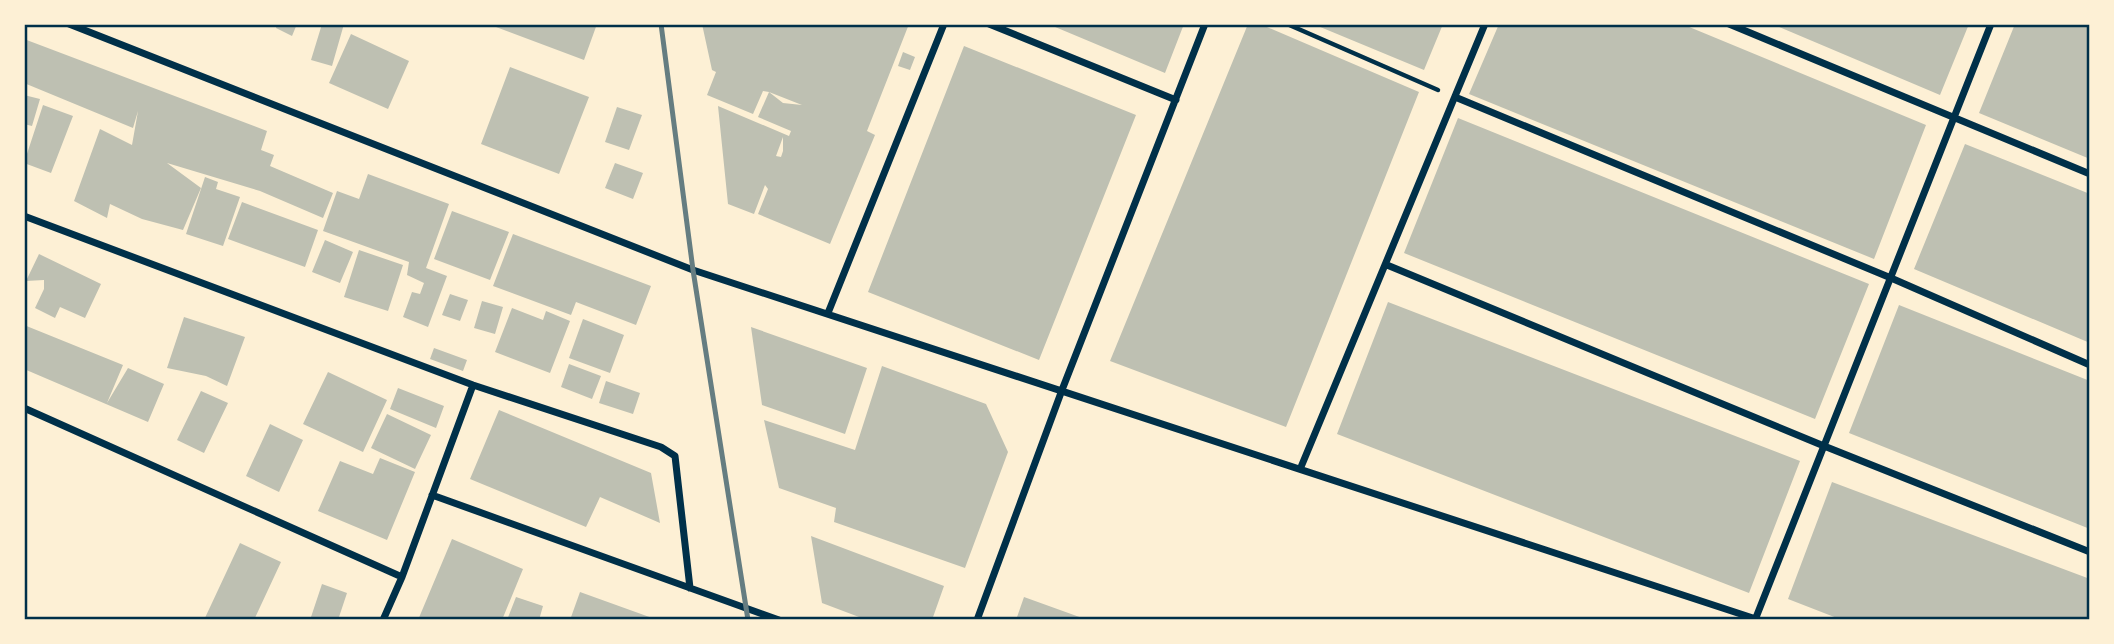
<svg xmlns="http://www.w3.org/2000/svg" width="2114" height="644" font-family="Overpass,sans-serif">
	<rect width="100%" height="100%" fill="#fdf0d5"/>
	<path fill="#bec0b2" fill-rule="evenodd" d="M277,24H297L292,36L276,28Z
		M322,24H344L332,66L311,60Z
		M488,24H597L584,60Z
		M702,24H909L867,131L875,135L830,244L758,214L768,189L765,185L754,214L728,204L718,106L789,136L791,131L758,117L769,92L783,103L802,105L769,92L763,91L753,114L707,95L716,72L712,70ZM783,137V151L781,157L776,156Z
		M1048,24H1184L1165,73Z
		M1248,24H1260L1419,92L1286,427L1110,361Z
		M1313,24H1443L1424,70Z
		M1499,24H1682L1926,125L1874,259L1469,94Z
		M1772,24H1969L1940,95Z
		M2015,24H2090V159L1979,113Z
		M351,34L409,61L388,109L329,83Z
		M24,39L267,131L261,150L274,155L270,166L333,193L323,218L260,191L167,163L201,188L183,230L142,219L110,204L107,218L74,201L100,129L132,145L138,111L133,128L24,83Z
		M964,46L1136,115L1039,360L868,292Z
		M903,52L915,57L910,70L898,66Z
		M510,67L589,97L559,174L481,144Z
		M24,95L40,99L32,126L24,124Z
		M43,105L73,116L51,173L24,163Z
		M617,107L642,115L629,150L605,142Z
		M1458,118L1869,284L1815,419L1404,253Z
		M1965,144L2090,194V343L1914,269Z
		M615,163L643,173L633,199L605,188Z
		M368,174L449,204L426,268L447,276L428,327L403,317L412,292L420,294L424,283L407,275L409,262L323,231L337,191L359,199Z
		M205,177L218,182L216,189L240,197L223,246L186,234Z
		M242,202L318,230L305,267L228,239Z
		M452,211L509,232L490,280L434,259Z
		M513,234L651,286L636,325L576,302L571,315L493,286Z
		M325,240L353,252L340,283L312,272Z
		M359,250L403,265L388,311L344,297Z
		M39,254L101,284L85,318L60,307L55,318L35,308L44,289V280L26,281Z
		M450,294L468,300L460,321L442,315Z
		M482,301L503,307L495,334L474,328Z
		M1388,302L1800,461L1749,593L1337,434Z
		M1899,305L2090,381V529L1849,433Z
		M512,308L543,320L546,311L570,321L550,373L495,352Z
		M184,317L245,337L227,386L206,376L167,368Z
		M583,319L624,335L610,373L569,358Z
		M24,325L123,365L107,403L128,368L164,384L148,422L24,369Z
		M751,327L867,368L845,434L762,405Z
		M434,348L467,360L463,371L430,359Z
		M569,364L601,376L592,399L561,387Z
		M882,366L986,404L1008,452L965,568L834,522L836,508L779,488L764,420L855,450Z
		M328,372L387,400L363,452L303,424Z
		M606,381L640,393L633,414L599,403Z
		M398,388L444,406L436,428L390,409Z
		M201,391L228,403L204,453L177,440Z
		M499,410L651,473L660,523L600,497L586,527L470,479Z
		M387,414L431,435L415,469L371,448Z
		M270,424L303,440L279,492L246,476Z
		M380,458L415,472L387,540L318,511L340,461L373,474Z
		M1832,482L2090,579V620H1842L1788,599Z
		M811,536L944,586L932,620H867L822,603Z
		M452,539L523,569L502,620H418Z
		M240,543L281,562L254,620H204Z
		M322,584L347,593L338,620H310Z
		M580,592L655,619V620H570Z
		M516,597L543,606L539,620H507Z
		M1024,597L1085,619L1084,620H1016Z"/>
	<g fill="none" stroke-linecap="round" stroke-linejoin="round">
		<path stroke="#003049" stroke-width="4.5" d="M1287,24L1438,90"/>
		<path stroke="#003049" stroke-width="7" d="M69,24L693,270L1759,620
			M989,24L1176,100
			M1729,24L2090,174
			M1455,97L1891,278L2090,365
			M24,216L473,385L661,447L675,456L690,588
			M1387,265L1824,446L2090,552
			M828,313L944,24
			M24,408L402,577
			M1301,467L1485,24
			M432,495L779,620
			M383,620L402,577L473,385
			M977,620L1062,390L1205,24
			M1755,620L1991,24"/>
		<path stroke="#657d81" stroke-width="5" d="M661,24L693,270L748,620"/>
	</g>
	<rect width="2114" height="644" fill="none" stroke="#fdf0d5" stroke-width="52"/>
	<rect x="26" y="26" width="2062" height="592" fill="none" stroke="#003049" stroke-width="2.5"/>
</svg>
